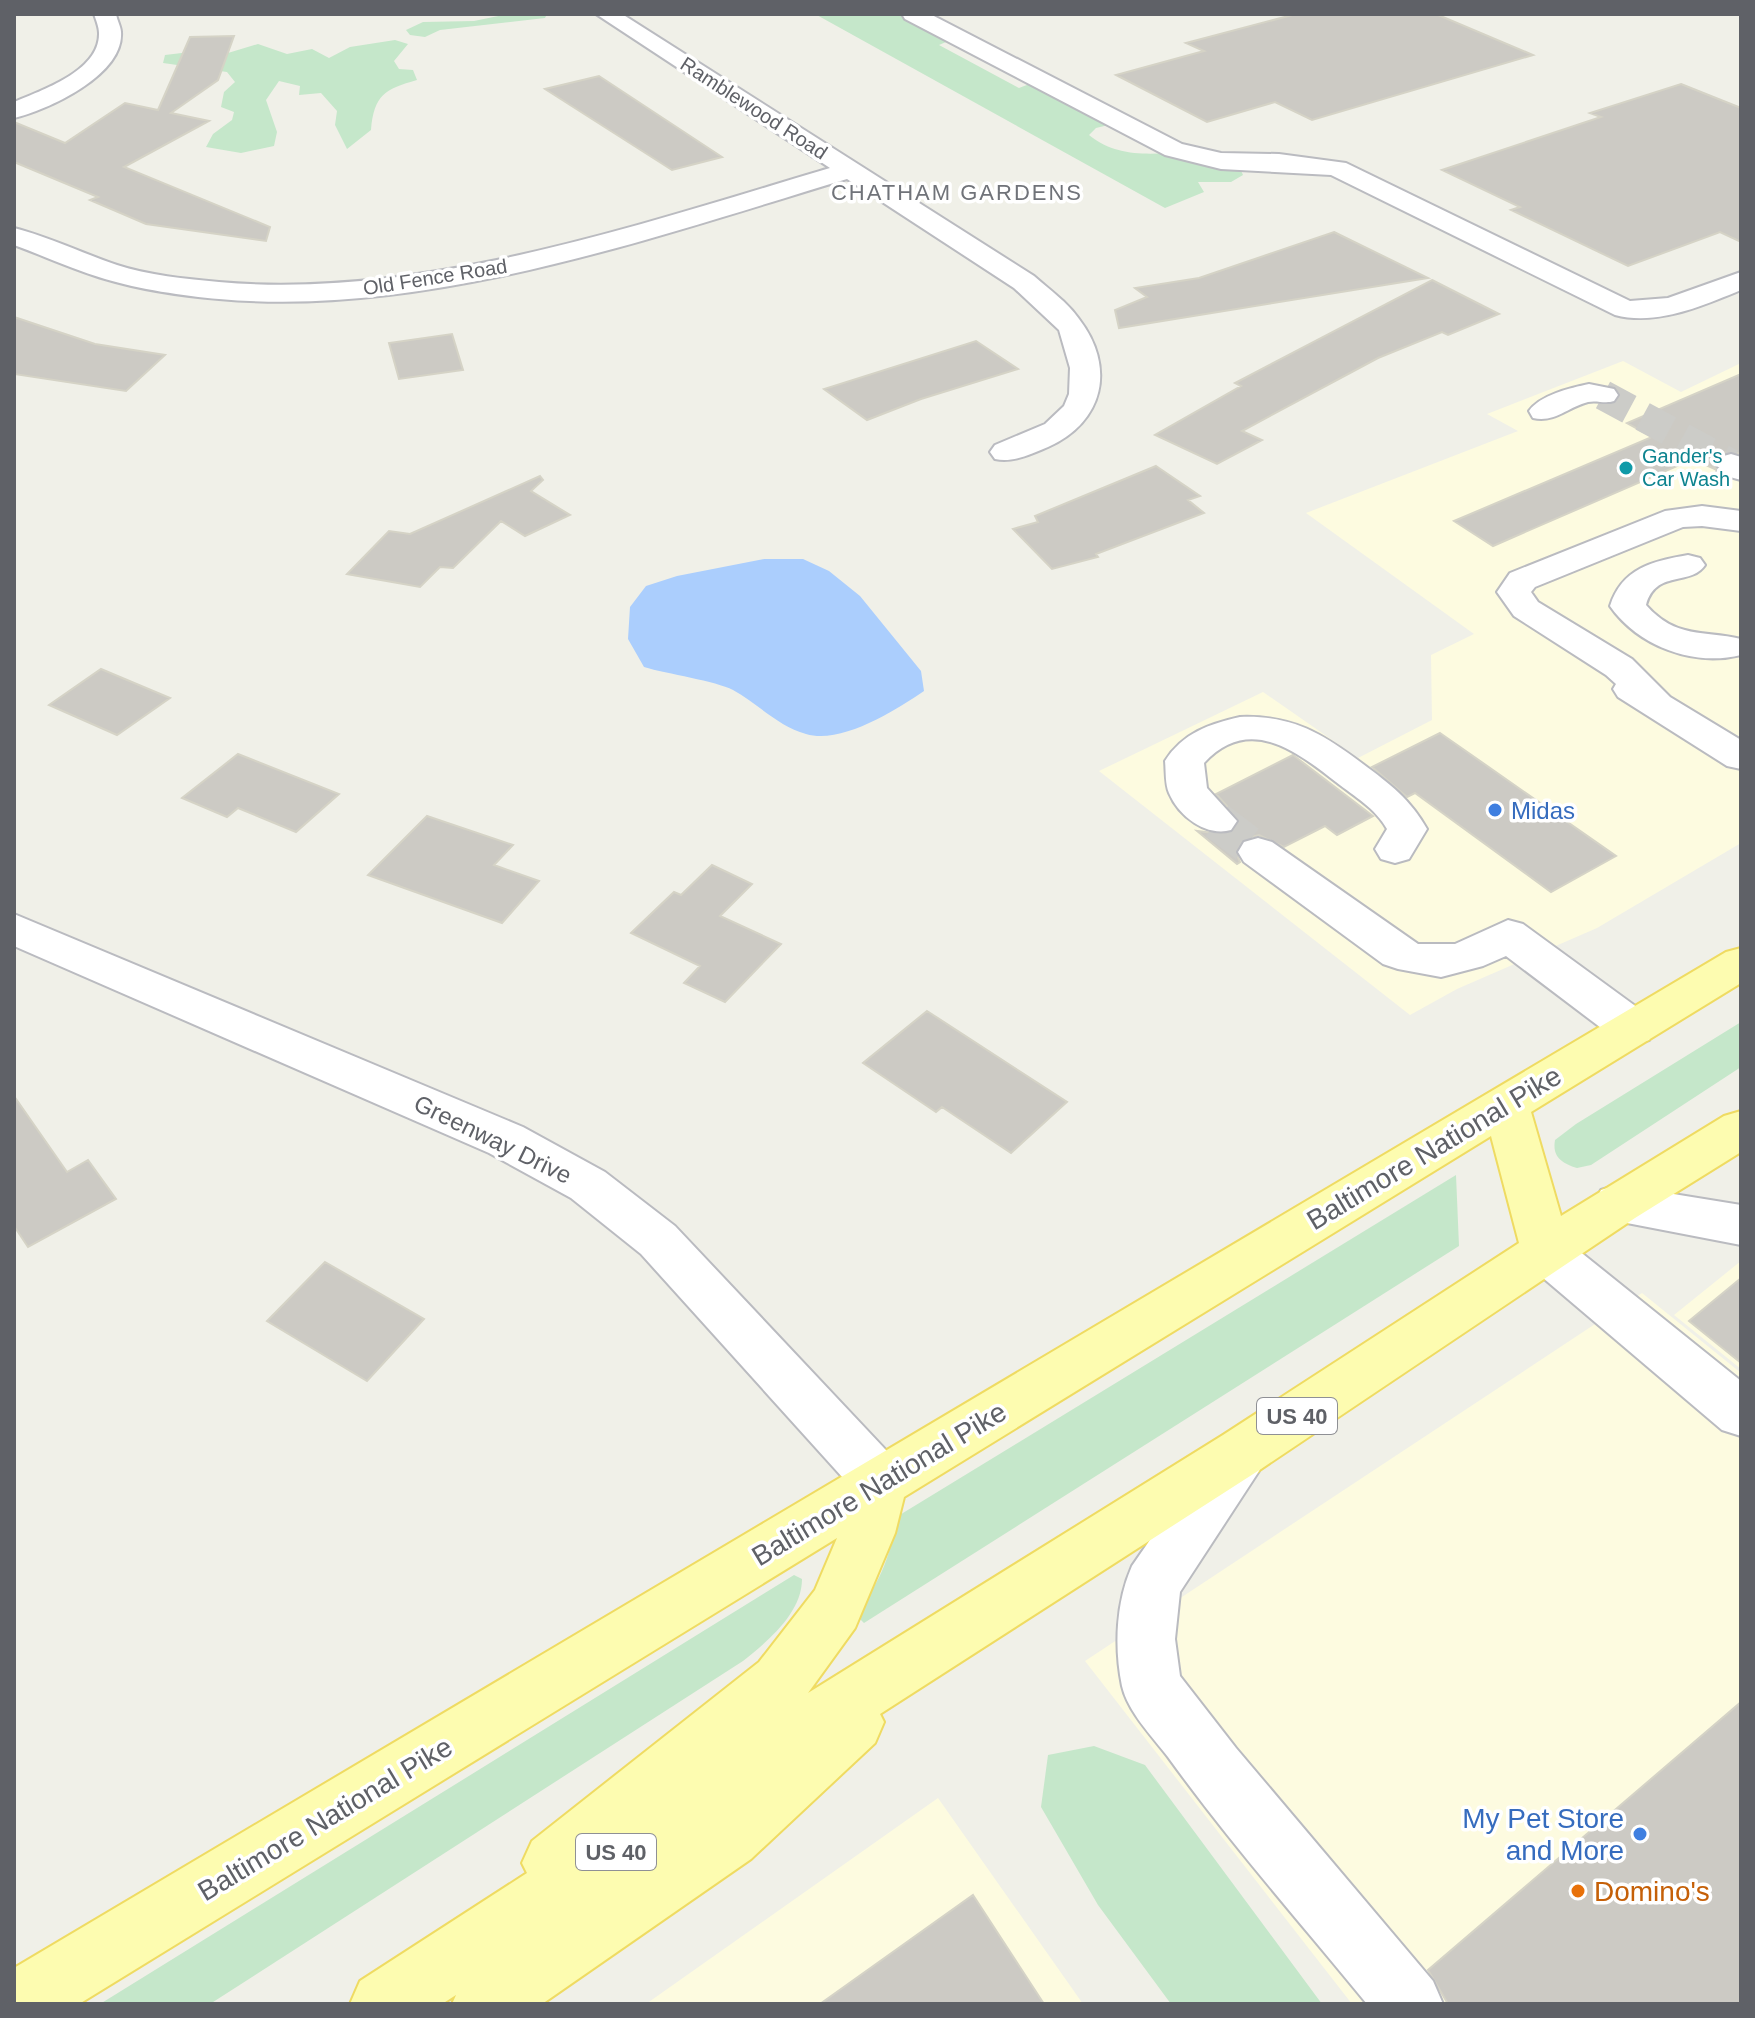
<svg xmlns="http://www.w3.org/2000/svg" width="1755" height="2018" font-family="Arial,sans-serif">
	<rect width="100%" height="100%" fill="#f0f0e8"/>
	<path fill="#fdfbe0" d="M1623,361L1681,392L1741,363V843L1597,928L1457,989L1410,1015L1099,771L1263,692L1358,758L1432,720L1431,655L1474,634L1306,513L1518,431L1487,414Z
		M1741,1261V1369L1674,1315Z
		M1642,1293L1741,1373V2004H1352L1085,1661Z
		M938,1798L1083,2004H646Z"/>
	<path fill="#c5e7ca" d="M508,14H547L545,18L440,30L425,37L410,35L406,30L423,22L474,21Z
		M815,14H903L953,39L939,45L1019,88L1032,83L1125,121L1096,128L1089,135C1120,160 1155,153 1191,152C1205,152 1220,155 1235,157L1243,175L1231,182H1198L1204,192L1165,208Z
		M395,40L408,44L394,61L399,69L413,70L417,80C385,89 374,95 371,130L347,149L335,125L337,111L321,93L299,95L300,86L279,81L266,100L277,132L274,146L241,153L206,147L213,134L232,120L234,112L221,107L224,92L235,82L227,72L163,63L165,55L190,52L218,56L258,44L287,54L312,49L329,58L350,47Z
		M1741,1022V1067L1591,1165L1577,1168C1562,1163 1552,1157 1555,1140L1576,1124Z
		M1456,1175L1459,1246L864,1623L855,1614C882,1581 889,1557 898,1516Z
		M794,1575L802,1579C802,1613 768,1641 743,1661L210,2004H100Z
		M1094,1746L1145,1765L1322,2004H1171L1098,1905L1041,1807L1048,1755Z"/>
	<path fill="#abcefd" d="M764,559H803L829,571L860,596L921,671L924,691C896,710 841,745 806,734C778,726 758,704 733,690C716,681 667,674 644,667L628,639L630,607L646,586L677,576Z"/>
	<path fill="#cccac4" stroke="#d5d3c6" stroke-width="2" d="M1296,14H1436L1533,55L1312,120L1275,102L1207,122L1116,75L1204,51L1186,43Z
		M234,36L218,80L171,113L209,121L124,167L270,227L266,241L146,224L90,200L98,197L14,162V122L65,143L125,103L158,110L190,37Z
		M599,76L722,157L672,170L545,89Z
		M1681,84L1741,108V242L1720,232L1628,266L1511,210L1520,207L1442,170L1601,117L1590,113Z
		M1334,232L1428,278L1119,328L1115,310L1147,297L1135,288L1199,278Z
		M1432,280L1499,314L1448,335L1442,332L1378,358L1242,431L1262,440L1217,464L1155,435L1241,386L1235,383Z
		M14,317L95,344L165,355L126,391L14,374Z
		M452,334L463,370L399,379L389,343Z
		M976,341L1018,369L921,399L867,420L824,389Z
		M1741,374V454L1730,451L1719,454L1712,464L1717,470L1693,459L1493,546L1454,521L1652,437L1627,423Z
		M1156,466L1200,496L1188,500L1204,513L1096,554L1098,557L1052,569L1013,529L1038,522L1035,516Z
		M540,476L543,480L531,491L570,515L525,536L501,521L453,568L440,567L420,587L347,574L389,531L410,534Z
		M101,669L170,698L117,735L49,705Z
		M1440,733L1616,856L1551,892L1415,793L1407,797L1372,767Z
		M238,754L339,794L296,832L238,808L227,817L182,798Z
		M1293,755L1373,816L1337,835L1325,826L1284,847L1259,835L1243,839L1235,850L1240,862L1237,864L1197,831L1222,834L1234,832L1239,819L1216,794Z
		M427,816L513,845L494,865L539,881L502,923L368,875Z
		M712,865L752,884L720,916L781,944L725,1002L684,983L700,966L631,933L674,892L681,895Z
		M927,1011L1067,1102L1011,1153L942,1107L936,1112L863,1063Z
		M14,1096L67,1172L88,1160L116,1199L28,1247L14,1226Z
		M325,1262L424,1319L367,1381L267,1321Z
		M1741,1278V1363L1689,1321Z
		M1741,1702V2004H1448L1428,1970Z
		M973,1895L1044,2004H820Z"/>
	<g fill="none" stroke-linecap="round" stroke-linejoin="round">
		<path stroke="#ccccc8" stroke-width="30" stroke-dasharray="30 15" stroke-linecap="butt" d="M1603,395L1731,464"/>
		<path stroke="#ccccc8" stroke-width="38" stroke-dasharray="38 19" stroke-linecap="butt" d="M1217,821L1258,852"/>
		<defs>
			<path id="minor" d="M94,14H116C117,20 121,27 121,32C124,75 48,110 14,118V102C42,90 100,71 99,33C99,27 96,20 94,14Z
				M596,14H622L1034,276C1050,290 1067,302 1079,319C1116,367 1104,422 1048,447C1031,454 1013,463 995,459L990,452L995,445L1045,424L1064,406L1069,394L1070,368L1059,330L1014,288L847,179C651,238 425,318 219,299C184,296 138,289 105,279C74,270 44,256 14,245V228C49,237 82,253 117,265C147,275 187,279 219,282C421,300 638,225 830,168Z
				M902,14H930L1182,144L1221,153L1279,154L1346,163L1630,301L1668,298L1741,272V290C1702,306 1657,326 1615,315L1331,175L1221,169L1165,155L905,19Z
				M1589,384L1614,389L1618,395L1614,401C1605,404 1597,400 1588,402C1568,407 1555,423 1533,418L1529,411C1540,395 1570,388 1589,384Z
				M1731,454L1741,457V480L1730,477L1715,464L1720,457Z
				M1702,506L1741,511V531L1702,526L1683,527L1535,587L1531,592L1538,602L1632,659L1670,697L1741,740V769L1727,766L1618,697L1613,689L1616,684L1606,675L1514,616L1497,592L1510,573L1665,511Z
				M1688,555L1700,558L1705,565C1690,587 1656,569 1646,605C1676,639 1703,630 1741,639V655C1693,667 1638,646 1610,606C1622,568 1653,561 1688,555Z
				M1240,717C1293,715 1323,734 1363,764C1390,784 1410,799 1427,829L1409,859L1395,863L1381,859L1375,849L1387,829C1375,808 1355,797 1336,782C1296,751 1249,714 1204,763L1207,788L1237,821L1231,830C1207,837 1179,817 1169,793C1165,784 1166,771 1165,761C1183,733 1209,724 1240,717Z
				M1258,838L1272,842L1418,944H1455L1508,920L1523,924L1649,1016L1655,1028L1649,1040L1633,1044L1617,1040L1506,956L1483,966L1441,977L1398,969L1383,964L1244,862L1238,852L1244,842Z
				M14,914L523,1127L605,1172L675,1226L900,1465L908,1482L900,1499L881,1507L862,1499L641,1254L571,1198L489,1153L14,946Z
				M1618,1185L1741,1205V1245L1601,1218L1594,1204L1601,1190Z
				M1546,1232L1563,1238L1741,1381V1436L1722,1430L1529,1266L1521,1252L1529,1238Z
				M1240,1430L1259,1437L1267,1454L1259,1471L1180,1592L1175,1639L1180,1676L1236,1748L1433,1981L1443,2004H1367C1300,1922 1230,1843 1168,1757C1152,1736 1128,1712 1122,1686C1114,1647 1116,1602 1132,1566L1221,1437Z"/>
			<path id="major" d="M1741,948V983L1531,1112L1561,1216L1724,1116L1741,1111V1152L1635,1218L1261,1469L880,1714L884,1722L875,1743L751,1859L542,2004H452L456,1995L442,2004H350L360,1981L527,1873L522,1863L532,1841L759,1662L815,1590L837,1538L79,2004H14V1968L1490,1092L1726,952ZM1491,1136L1519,1243L1223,1435L808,1693L855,1628L895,1533L904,1497Z"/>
		</defs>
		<use href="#minor" stroke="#babbc0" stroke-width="4"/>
		<use href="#major" stroke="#efdb62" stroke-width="4"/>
		<use href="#minor" fill="#fff" fill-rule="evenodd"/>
		<use href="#major" fill="#fdfcb0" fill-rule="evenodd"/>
	</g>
	<circle fill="#0f9aa8" stroke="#fff" stroke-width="3" cx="1626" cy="468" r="8"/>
	<g fill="#3f7fe0" stroke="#fff" stroke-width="3">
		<circle cx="1495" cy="810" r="8"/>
		<circle cx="1640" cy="1834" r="8"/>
	</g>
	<circle fill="#e8710a" stroke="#fff" stroke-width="3" cx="1578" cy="1891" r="8"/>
	<g text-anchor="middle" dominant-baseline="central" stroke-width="7" stroke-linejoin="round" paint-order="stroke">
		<g font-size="20" fill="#5f6167" stroke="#fff">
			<text transform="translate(754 108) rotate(33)">Ramblewood Road</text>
			<text transform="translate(435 277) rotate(-9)">Old Fence Road</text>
		</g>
		<g font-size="20" fill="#0d838f" stroke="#fff" text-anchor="start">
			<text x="1642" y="456">Gander's<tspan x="1642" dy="23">Car Wash</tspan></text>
		</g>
		<g font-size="22" letter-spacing="2" fill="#707379" stroke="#fff">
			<text x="957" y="192">CHATHAM GARDENS</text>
		</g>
		<g fill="#fff" stroke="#8f9095" stroke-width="2">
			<rect x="1257" y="1398" width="80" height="36" rx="6"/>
			<rect x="576" y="1834" width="80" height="36" rx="6"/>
		</g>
		<g font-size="22" font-weight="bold" fill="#5f6167">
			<text x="1297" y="1416">US 40</text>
			<text x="616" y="1852">US 40</text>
		</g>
		<g font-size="24" fill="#366cbe" stroke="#fff" text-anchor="start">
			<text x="1511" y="810">Midas</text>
		</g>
		<g font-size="24" fill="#5f6167" stroke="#fff">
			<text transform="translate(493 1139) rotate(26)">Greenway Drive</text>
		</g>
		<g font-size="28" fill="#5f6167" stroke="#fff">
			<text transform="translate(1434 1148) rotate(-31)">Baltimore National Pike</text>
			<text transform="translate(879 1484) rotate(-31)">Baltimore National Pike</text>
			<text transform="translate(325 1819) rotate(-31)">Baltimore National Pike</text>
		</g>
		<g font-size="28" fill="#366cbe" stroke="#fff" text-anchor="end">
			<text x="1624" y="1818">My Pet Store<tspan x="1624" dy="32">and More</tspan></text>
		</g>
		<g font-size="28" fill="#c56008" stroke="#fff" text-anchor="start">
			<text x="1594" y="1891">Domino's</text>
		</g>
	</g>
	<rect width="1755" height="2018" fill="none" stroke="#5f6167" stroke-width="32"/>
</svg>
